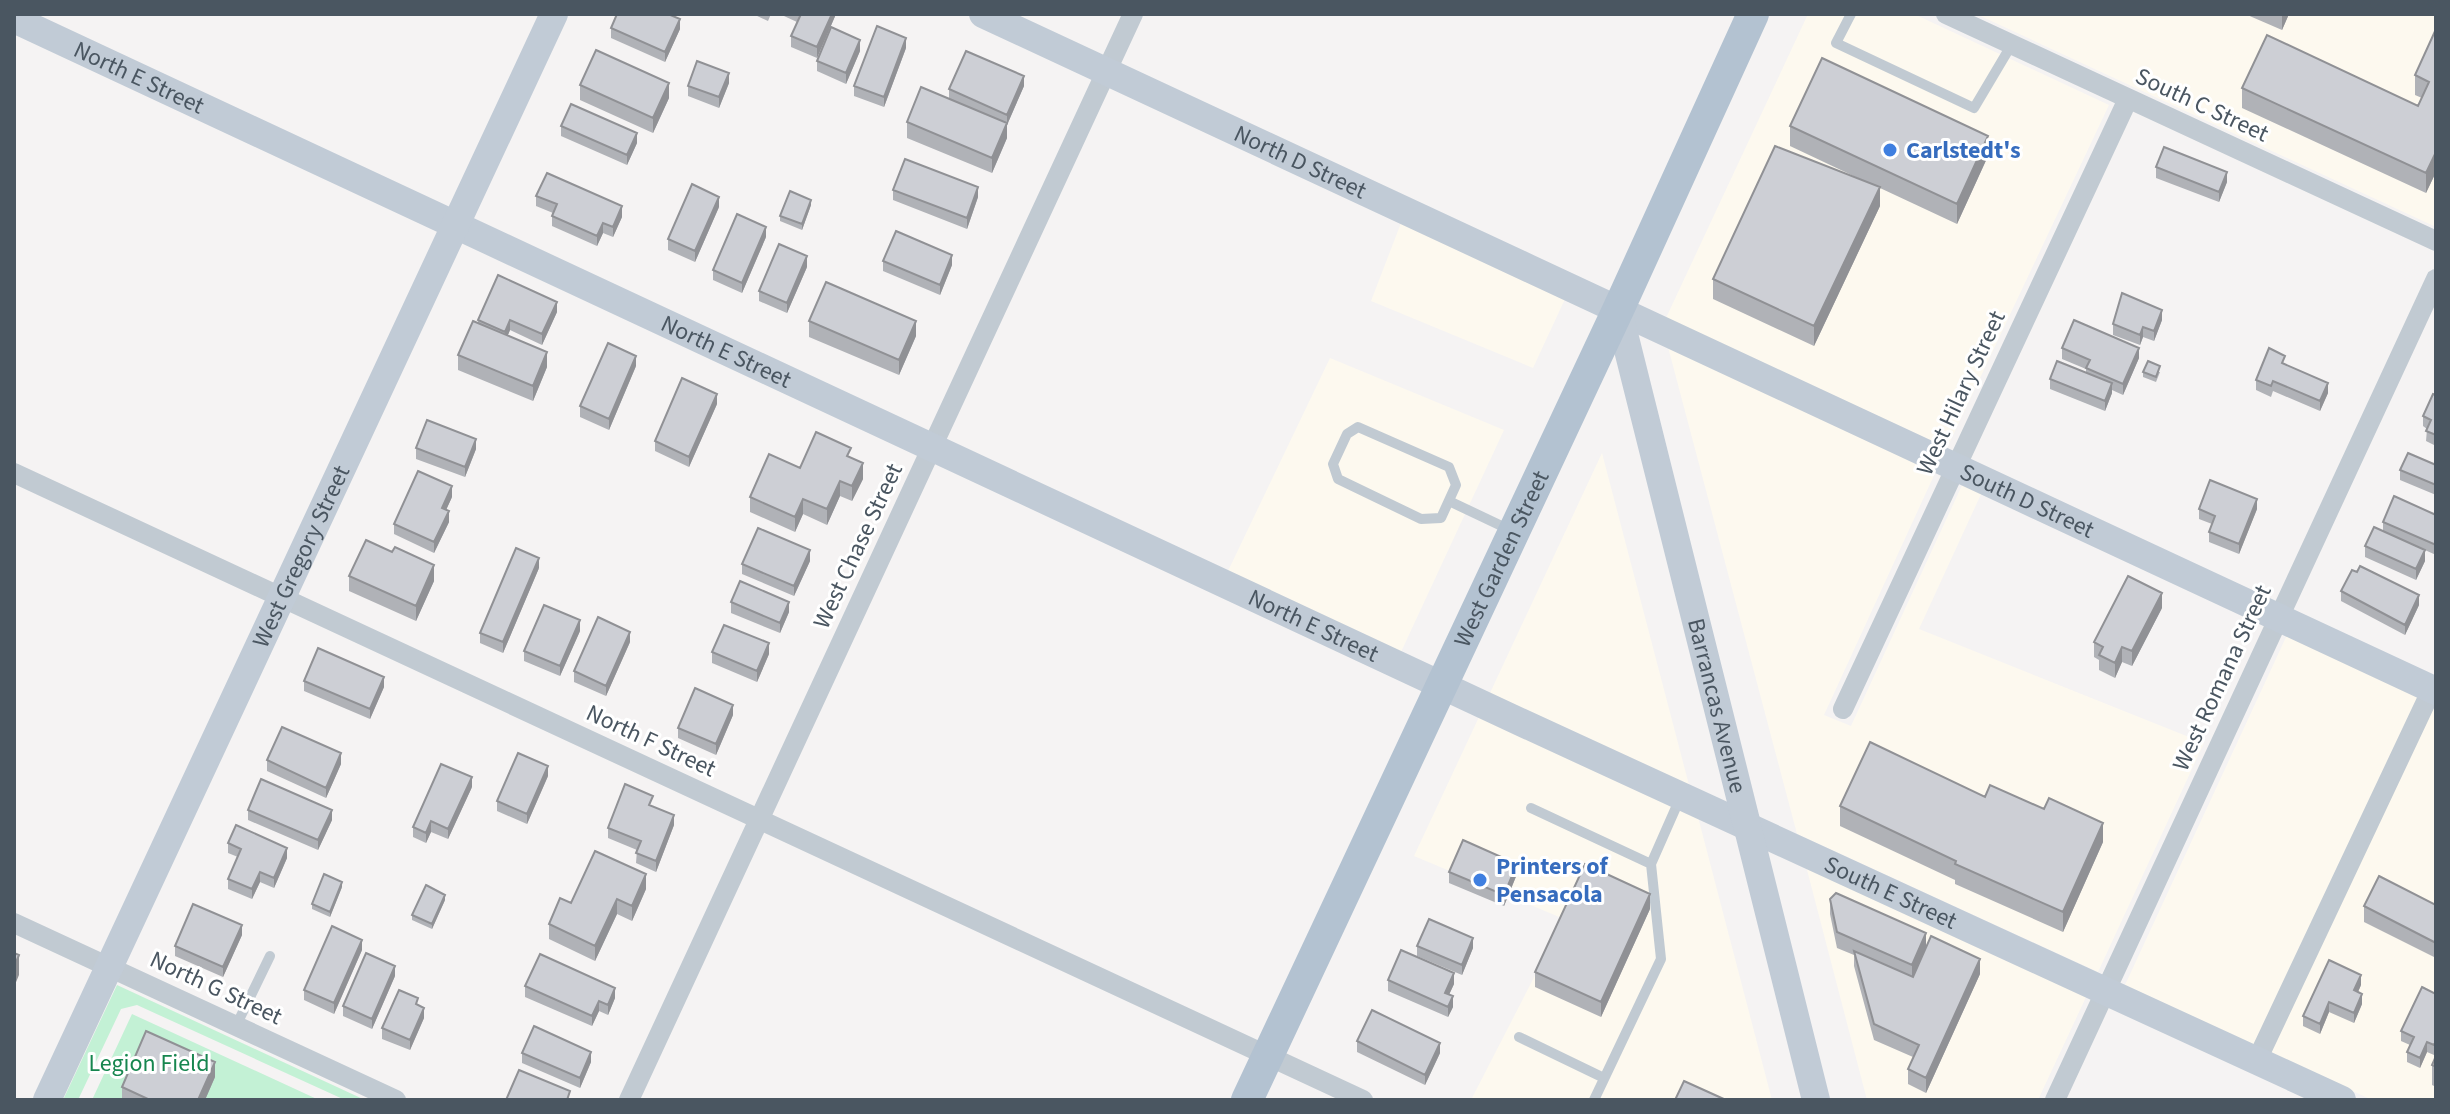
<svg xmlns="http://www.w3.org/2000/svg" width="2450" height="1114" font-family="'Source Sans 3',sans-serif">
	<rect width="100%" height="100%" fill="#f5f3f3"/>
	<path fill="#fdf9ef" d="M1808,14H1914L2109,105L1947,448L1666,318Z
		M1976,14H2436V227Z
		M1401,223L1565,299L1533,368L1371,301Z
		M1668,347L1936,471L1824,715L1851,726L1963,483L1982,492L1919,629L2204,743L2098,972L1797,834Z
		M1330,358L1504,430L1401,652L1228,571Z
		M1602,453L1689,785L1490,693Z
		M2287,635L2436,704V1100H2372L2125,985Z
		M1479,717L1698,817L1772,1100H1471L1564,919L1414,856Z
		M1806,866L2087,995L2038,1100H1867Z"/>
	<path fill="#c3f1d5" d="M117,985L365,1100H345L137,1005L121,1009L78,1100H63Z
		M132,1014L319,1100H92Z"/>
	<g fill="none" stroke-linecap="round" stroke-linejoin="round">
		<path stroke="#c1cad2" stroke-width="10" d="M1851,14L1836,43L1974,108L2012,44
			M1358,427L1449,467L1456,485L1441,518L1421,519L1338,479L1333,464L1347,434Z
			M1449,501L1508,529
			M1531,808L1651,864
			M236,1026L270,956
			M1519,1037L1604,1078
			M1594,1100L1661,959L1651,864L1681,796"/>
		<path stroke="#c1cad2" stroke-width="20" d="M1946,14L2436,241
			M14,473L1363,1100
			M1843,709L2128,99
			M14,923L396,1100
			M2257,1060L2432,689
			M629,1100L1133,14
			M2055,1100L2436,279"/>
		<g stroke="#c1cbd6" stroke-width="28">
			<path id="s1" d="M983,14L2436,691"/>
			<path id="s2" d="M14,19L1529,726L2342,1100"/>
			<path id="s3" d="M1618,310L1816,1100"/>
			<path id="s4" d="M47,1100L554,14"/>
		</g>
		<path stroke="#b3c2d1" stroke-width="32" id="s5" d="M1247,1100L1618,310L1753,14"/>
	</g>
	<path fill="#b0b2b7" d="M753,14H771L768,21Z
		M784,14H836L817,58L791,47V36L797,22L784,16Z
		M2245,14H2289L2282,30Z
		M611,28L680,29L665,62L611,38Z
		M2436,29V172L2426,193L2242,108V88L2418,106L2422,98L2415,95V75Z
		M906,48L884,107L854,96V86Z
		M860,51L846,84L817,71V61Z
		M729,83L719,108L688,96V86Z
		M580,85L669,98L653,133L580,100Z
		M1024,86L1007,125V138L992,173L907,138V122L949,98V89Z
		M561,126L637,143L627,165L561,136Z
		M1790,126L1988,156L1957,224L1880,188V206L1814,346L1713,299V279L1862,180L1790,146Z
		M2156,167L2227,182L2219,202L2156,178Z
		M893,190L978,197L967,229L893,200Z
		M536,196L622,217L613,237L603,233L597,246L552,226V216L553,213L536,206Z
		M811,205L802,230L780,221V216Z
		M719,207L695,262L668,250V239Z
		M766,237L742,293L713,280V270Z
		M883,261L952,265L940,295L883,271Z
		M807,267L787,313L759,301V291Z
		M557,312L542,345L510,330L508,335L547,367L533,401L458,370V355L478,323V320Z
		M2162,320L2154,341L2143,337L2140,345L2113,335V324Z
		M809,321L916,336L899,375L809,337Z
		M2062,348L2139,358L2123,395L2112,390V393L2105,411L2050,389V379L2086,372V369L2062,359Z
		M2285,365L2328,393L2320,411L2273,391L2271,397L2256,390V380Z
		M636,366L609,430L580,417V406Z
		M2143,372H2160L2156,382L2143,377Z
		M2436,395V446L2426,441L2427,429L2423,426V416Z
		M717,404L689,467L655,451V441Z
		M416,448L476,449L465,477L416,459Z
		M851,458L863,479L852,501L840,496L827,525L803,514L795,532L750,512V497L800,468Z
		M2436,465V495L2400,480V470Z
		M452,497L446,510L449,522L434,553L394,534V524Z
		M2199,509H2257L2239,554L2209,542V532L2212,524L2199,519Z
		M2436,515V555L2416,546L2425,561L2416,580L2365,557V546L2383,531V522Z
		M392,552L434,581L416,621L349,591V576Z
		M810,561L794,596L742,574V564Z
		M539,568L503,653L480,643V633Z
		M2341,591L2419,605L2405,635L2341,601Z
		M731,602L789,612L780,633L731,613Z
		M2162,608L2132,666L2122,662L2115,678L2099,670V660L2094,657V642Z
		M580,631L560,676L524,661V651Z
		M630,642L606,696L574,682V671Z
		M712,652L769,654L757,682L712,663Z
		M304,681L384,687L370,719L304,691Z
		M733,715L716,755L678,738V728Z
		M267,760L341,764L326,798L267,771Z
		M548,776L527,824L497,811V801Z
		M472,787L448,839L431,832L426,843L413,837V827Z
		M1985,797L2103,842L2063,932L1955,884V880L1840,826V806Z
		M653,807L674,825L656,872L636,863L637,850L608,838V828Z
		M248,810L332,820L318,850L248,820Z
		M228,843L287,858L274,888L260,882L252,899L228,889V879L238,857L228,853Z
		M1449,872L1517,874L1504,906L1449,883Z
		M342,887L330,917L312,909V904Z
		M646,889L632,921L617,914L595,961L549,939V924L571,903Z
		M1830,899L1980,974L1926,1093L1908,1084V1069L1913,1057L1874,1040L1854,966V955L1837,948L1830,914Z
		M445,900L432,929L412,920V915Z
		M2436,905V958L2364,922V906Z
		M1650,909L1601,1017L1535,987V972Z
		M242,935L223,977L175,956V946Z
		M1417,946L1473,948L1462,975L1417,956Z
		M362,950L334,1014L304,1000V990Z
		M395,976L372,1029L343,1016V1006Z
		M1388,980L1454,984L1449,995L1453,1007L1448,1017L1388,991Z
		M2361,985L2358,992L2362,1004L2354,1023L2329,1012L2320,1034L2303,1026V1016Z
		M525,986L615,998L608,1015L599,1011L592,1026L525,997Z
		M2436,994V1052L2434,1055L2427,1052L2420,1068L2407,1062V1052L2410,1045L2401,1041V1031Z
		M418,1005L424,1018L410,1050L382,1039V1028Z
		M1357,1041L1440,1053L1425,1085L1357,1052Z
		M522,1053L591,1062L580,1088L522,1063Z
		M2436,1056V1087L2432,1085V1065Z
		M215,1077L205,1100H122V1087Z"/>
	<path fill="#909195" d="M832,14H836L817,58V47Z
		M2282,14H2289L2282,30Z
		M680,19V29L665,62V52Z
		M906,38V48L884,107V97Z
		M860,40V51L846,84V73Z
		M729,73V83L719,108V97Z
		M1024,76V86L1007,125V115Z
		M669,83V98L653,133V118Z
		M1007,123V138L992,173V158Z
		M637,133V143L627,165V155Z
		M1988,136V156L1957,224V204Z
		M2436,152V172L2426,193V173Z
		M2227,172V182L2219,202V192Z
		M978,187V197L967,229V218Z
		M1880,187V206L1814,346V326Z
		M719,197V207L695,262V251Z
		M811,200V205L802,230V224Z
		M622,206V217L613,237V227Z
		M603,223V233L597,246V236Z
		M766,227V237L742,293V283Z
		M952,255V265L940,295V285Z
		M807,256V267L787,313V303Z
		M557,302V312L542,345V334Z
		M2162,310V320L2154,341V331Z
		M510,320V330L505,342V332Z
		M916,321V336L899,375V360Z
		M2143,327V337L2140,345V335Z
		M2139,348V358L2123,395V384Z
		M547,352V367L533,401V386Z
		M636,356V366L609,430V419Z
		M2112,383V393L2105,411V401Z
		M2328,383V393L2320,411V401Z
		M717,394V404L689,467V457Z
		M476,439V449L465,477V467Z
		M863,463V479L852,501V486Z
		M840,481V496L827,525V509Z
		M452,486V497L442,519V508Z
		M803,499V514L795,532V517Z
		M2257,499V509L2239,554V544Z
		M449,511V522L434,553V542Z
		M810,550V561L794,596V586Z
		M2425,550V561L2416,580V569Z
		M539,558V568L503,653V642Z
		M434,565V581L416,621V606Z
		M2162,593V608L2132,666V651Z
		M2419,595V605L2405,635V625Z
		M789,602V612L780,633V623Z
		M580,620V631L560,676V666Z
		M630,632V642L606,696V686Z
		M769,643V654L757,682V671Z
		M2122,647V662L2115,678V663Z
		M384,677V687L370,719V709Z
		M733,705V715L716,755V744Z
		M341,753V764L326,798V788Z
		M548,766V776L527,824V814Z
		M472,777V787L448,839V829Z
		M332,810V820L318,850V840Z
		M674,815V825L656,872V861Z
		M431,821V832L426,843V833Z
		M2103,823V842L2063,932V912Z
		M287,848V858L274,888V878Z
		M1517,864V874L1504,906V895Z
		M260,872V882L252,899V889Z
		M646,874V889L632,921V906Z
		M342,882V887L330,917V912Z
		M1650,894V909L1601,1017V1002Z
		M445,895V900L432,929V924Z
		M617,899V914L595,961V946Z
		M242,925V935L223,977V967Z
		M1926,933V948L1912,980V965Z
		M1473,938V948L1462,975V965Z
		M362,940V950L334,1014V1003Z
		M19,955V975L14,987V967Z
		M1980,959V974L1926,1093V1078Z
		M395,966V976L372,1029V1019Z
		M1454,973V984L1445,1003V993Z
		M2361,975V985L2354,1001V990Z
		M615,988V998L608,1015V1005Z
		M2362,994V1004L2354,1023V1013Z
		M1453,996V1007L1448,1017V1007Z
		M599,1001V1011L592,1026V1016Z
		M2329,1002V1012L2320,1034V1024Z
		M424,1008V1018L410,1050V1040Z
		M2427,1042V1052L2420,1068V1058Z
		M1440,1043V1053L1425,1085V1075Z
		M591,1052V1062L580,1088V1078Z
		M215,1062V1077L205,1100H198Z"/>
	<path fill="#cdcfd5" stroke="#909195" stroke-width="2" d="M617,14H668L680,19L665,52L611,28Z
		M801,14H832L817,47L791,36Z
		M877,26L906,38L884,97L854,86Z
		M831,27L860,40L846,73L817,61Z
		M2436,29V152L2426,173L2242,88L2267,35L2418,106L2429,82L2415,75Z
		M596,50L669,83L653,118L580,85Z
		M966,51L1024,76L1007,115L949,89Z
		M1822,58L1988,136L1957,204L1790,126Z
		M697,61L729,73L719,97L688,86Z
		M921,87L1007,123L992,158L907,122Z
		M571,104L637,133L627,155L561,126Z
		M1775,146L1880,187L1814,326L1713,279Z
		M2164,147L2227,172L2219,192L2156,167Z
		M905,159L978,187L967,218L893,190Z
		M547,173L622,206L613,227L603,223L597,236L552,216L557,204L536,196Z
		M692,184L719,197L695,251L668,239Z
		M790,191L811,200L802,224L780,216Z
		M737,214L766,227L742,283L713,270Z
		M896,231L952,255L940,285L883,261Z
		M779,244L807,256L787,303L759,291Z
		M498,275L557,302L542,334L510,320L505,332L478,320Z
		M826,282L916,321L899,360L809,321Z
		M2122,293L2162,310L2154,331L2143,327L2140,335L2113,324Z
		M2074,320L2139,348L2123,384L2086,368L2090,360L2062,348Z
		M473,321L547,352L533,386L458,355Z
		M608,343L636,356L609,419L580,406Z
		M2269,348L2285,356L2282,363L2328,383L2320,401L2273,381L2271,386L2256,380Z
		M2057,361L2112,383L2105,401L2050,379Z
		M2148,361L2160,366L2156,377L2143,372Z
		M682,378L717,394L689,457L655,441Z
		M2433,394L2436,395V435L2426,431L2431,420L2423,416Z
		M427,420L476,439L465,467L416,448Z
		M816,432L851,448L847,456L863,463L852,486L840,481L827,509L803,499L795,517L750,497L769,454L800,468Z
		M2408,453L2436,465V485L2400,470Z
		M418,471L452,486L442,508L449,511L434,542L394,524Z
		M2210,480L2257,499L2239,544L2209,532L2215,516L2199,509Z
		M2394,496L2436,515V545L2383,522Z
		M2374,527L2425,550L2416,569L2365,546Z
		M758,528L810,550L794,586L742,564Z
		M366,540L392,552L395,547L434,565L416,606L349,576Z
		M516,548L539,558L503,642L480,633Z
		M2360,566L2419,595L2405,625L2341,591L2352,570L2357,572Z
		M2128,576L2162,593L2132,651L2122,647L2115,663L2099,655L2103,647L2094,642Z
		M740,581L789,602L780,623L731,602Z
		M544,605L580,620L560,666L524,651Z
		M598,617L630,632L606,686L574,671Z
		M724,625L769,643L757,671L712,652Z
		M318,648L384,677L370,709L304,681Z
		M695,688L733,705L716,744L678,728Z
		M282,727L341,753L326,788L267,760Z
		M1870,742L1985,797L1990,785L2044,809L2049,798L2103,823L2063,912L1955,864L1956,861L1840,806Z
		M518,753L548,766L527,814L497,801Z
		M441,764L472,777L448,829L431,821L426,833L413,827Z
		M261,779L332,810L318,840L248,810Z
		M625,784L653,796L649,805L674,815L656,861L636,853L641,841L608,828Z
		M236,825L287,848L274,878L260,872L252,889L228,879L241,849L228,843Z
		M1463,840L1517,864L1504,895L1449,872Z
		M595,851L646,874L632,906L617,899L595,946L549,924L560,898L571,903Z
		M1585,864L1650,894L1601,1002L1535,972Z
		M324,874L342,882L330,912L312,904Z
		M2379,876L2436,905V943L2364,906Z
		M426,885L445,895L432,924L412,915Z
		M1836,893L1926,933L1912,965L1837,932L1830,899Z
		M193,904L242,925L223,967L175,946Z
		M1429,919L1473,938L1462,965L1417,946Z
		M332,926L362,940L334,1003L304,990Z
		M1931,936L1980,959L1926,1078L1908,1069L1919,1045L1874,1024L1854,951L1913,977Z
		M1401,950L1454,973L1445,993L1453,996L1448,1007L1388,980Z
		M14,953L19,955L14,967Z
		M366,953L395,966L372,1019L343,1006Z
		M540,954L615,988L608,1005L599,1001L592,1016L525,986Z
		M2329,960L2361,975L2354,990L2362,994L2354,1013L2329,1002L2320,1024L2303,1016Z
		M2422,987L2436,994V1041L2434,1045L2427,1042L2420,1058L2407,1052L2414,1037L2401,1031Z
		M399,990L418,998L416,1004L424,1008L410,1040L382,1028Z
		M1372,1010L1440,1043L1425,1075L1357,1041Z
		M534,1026L591,1052L580,1078L522,1053Z
		M146,1031L215,1062L198,1100H150L122,1087Z
		M2436,1056V1067L2432,1065Z
		M519,1070L570,1091L567,1100H506Z
		M1684,1081L1726,1100H1675Z"/>
	<g fill="#3f7fe0" stroke="#fff" stroke-width="3">
		<circle cx="1890" cy="150" r="8"/>
		<circle cx="1480" cy="880" r="8"/>
	</g>
	<g text-anchor="middle" dominant-baseline="central" stroke-width="6" stroke-linejoin="round" paint-order="stroke">
		<g font-size="24" fill="#4a5661" stroke="#fff">
			<text stroke="none"><textPath href="#s2" startOffset="138">North E Street</textPath></text>
			<text transform="translate(2202 105) rotate(25)">South C Street</text>
			<text stroke="none"><textPath href="#s1" startOffset="350">North D Street</textPath></text>
			<text stroke="none"><textPath href="#s2" startOffset="786">North E Street</textPath></text>
			<text transform="translate(1961 393) rotate(-65)">West Hilary Street</text>
			<text stroke="none"><textPath href="#s1" startOffset="1152">South D Street</textPath></text>
			<text transform="translate(858 546) rotate(-65)">West Chase Street</text>
			<text stroke="none"><textPath href="#s4" startOffset="600">West Gregory Street</textPath></text>
			<text stroke="none"><textPath href="#s5" startOffset="598">West Garden Street</textPath></text>
			<text stroke="none"><textPath href="#s2" startOffset="1434">North E Street</textPath></text>
			<text transform="translate(2222 678) rotate(-65)">West Romana Street</text>
			<text stroke="none"><textPath href="#s3" startOffset="408">Barrancas Avenue</textPath></text>
			<text transform="translate(651 741) rotate(25)">North F Street</text>
			<text stroke="none"><textPath href="#s2" startOffset="2070">South E Street</textPath></text>
			<text transform="translate(216 988) rotate(25)">North G Street</text>
		</g>
		<g font-size="24" font-weight="bold" fill="#366cbe" stroke="#fff" text-anchor="start">
			<text x="1906" y="150">Carlstedt's</text>
			<text x="1496" y="866">Printers of<tspan x="1496" dy="28">Pensacola</tspan></text>
		</g>
		<g font-size="24" fill="#17864f" stroke="#fff">
			<text x="149" y="1063">Legion Field</text>
		</g>
	</g>
	<rect width="2450" height="1114" fill="none" stroke="#4a5661" stroke-width="32"/>
</svg>
